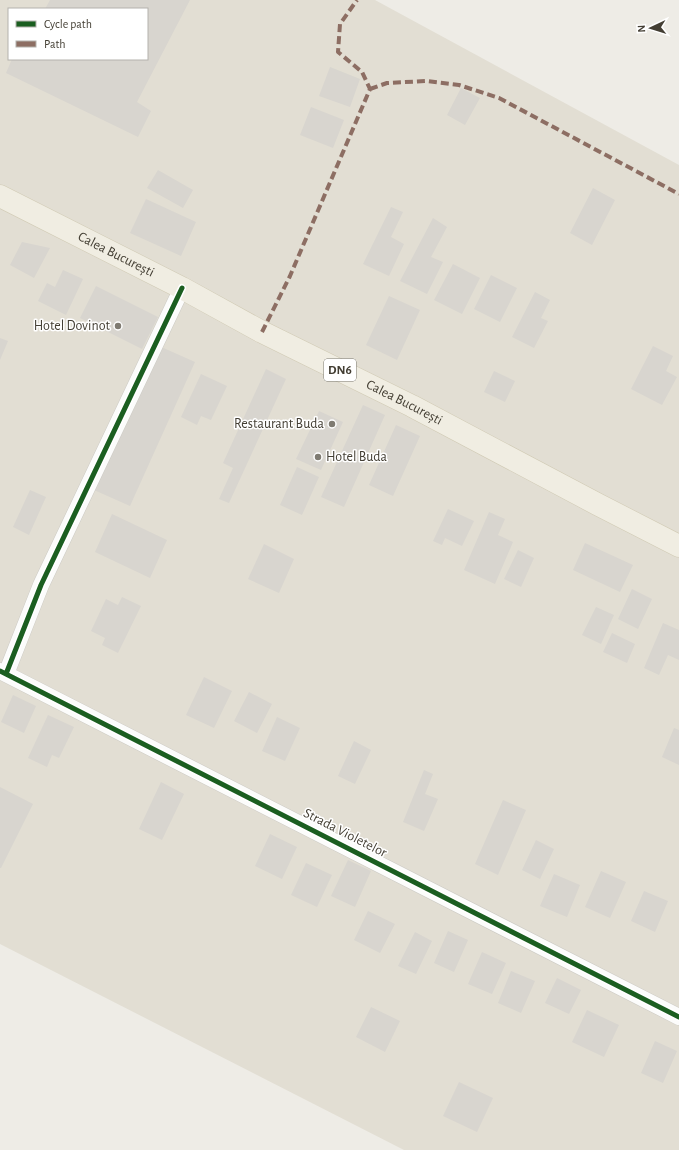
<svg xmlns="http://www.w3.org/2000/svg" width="679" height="1150" font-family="'Alegreya Sans',sans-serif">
	<rect width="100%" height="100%" fill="#eeece6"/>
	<path fill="#e2ded3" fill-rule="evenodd" d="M0,0H375L679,165V1150H404L0,944ZM9,9H147V59H9Z"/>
	<path fill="#d8d5cf" d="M50,0H190L137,102L151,111L138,137L6,73L12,59H147V9H45Z
		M330,67L360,79L350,107L319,96Z
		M461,88L480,98L465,125L447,115Z
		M311,107L344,120L333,148L300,135Z
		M158,170L193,190L183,208L147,188Z
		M593,188L615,200L592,245L570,233Z
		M146,199L196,222L181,256L130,233Z
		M391,207L403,212L391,237L404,244L389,276L363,264Z
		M433,218L447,227L431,257L443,262L427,294L400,281Z
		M22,242L50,248L34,278L10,265Z
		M453,264L480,278L462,314L434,300Z
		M63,270L83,279L66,315L38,301L47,283L55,287Z
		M491,275L517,288L500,322L474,309Z
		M96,286L158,317L142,349L80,318Z
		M535,292L550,300L541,318L548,321L534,348L512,337Z
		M389,296L420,310L397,360L366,345Z
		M0,338L8,341L0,360Z
		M159,346L195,362L130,506L94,490Z
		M653,346L673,356L666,371L677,377L662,405L631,389Z
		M266,369L286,379L229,503L219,499L233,468L223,463Z
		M494,371L515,381L505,402L484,392Z
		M201,374L227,386L211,420L201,416L197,425L181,417Z
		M363,405L385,415L344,507L321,497Z
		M319,411L343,422L321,470L296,459Z
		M396,425L420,436L393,496L369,485Z
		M297,467L319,477L302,515L280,505Z
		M30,490L46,497L29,535L13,527Z
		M448,509L474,521L462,546L445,538L442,545L433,541Z
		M489,512L505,519L498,535L513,542L495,584L464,570Z
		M112,514L167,540L150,578L95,552Z
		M585,543L633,565L620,592L573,570Z
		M264,544L294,559L279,593L248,579Z
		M518,550L534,558L521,587L504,579Z
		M632,589L652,599L638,629L618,619Z
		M122,597L141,606L118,653L102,645L105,638L91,631L106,599L118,605Z
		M596,607L614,615L601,644L582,635Z
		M663,623L679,630V660L668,655L659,675L644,668Z
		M612,633L635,644L627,663L603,652Z
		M204,677L232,691L214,728L186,715Z
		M249,692L272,704L257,733L234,721Z
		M13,695L36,706L24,733L1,722Z
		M48,715L74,727L59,758L52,755L47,767L28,758Z
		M277,717L300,728L285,761L262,751Z
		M674,728L679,730V765L662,757Z
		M354,741L371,750L355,784L338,776Z
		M424,770L433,774L425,794L438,799L424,831L403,822Z
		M161,782L184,794L162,840L139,829Z
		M0,787L33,804L1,868H0Z
		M503,800L526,810L498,875L475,864Z
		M270,834L297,847L282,879L255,866Z
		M536,840L554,849L540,879L522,870Z
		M348,860L371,871L355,907L331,896Z
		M306,863L332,875L317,907L291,895Z
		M601,871L626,882L610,918L585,907Z
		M554,874L580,885L567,917L540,906Z
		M644,891L668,901L655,932L631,921Z
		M368,911L395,924L380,953L354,940Z
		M448,931L468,940L454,972L434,963Z
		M415,932L432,941L416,974L398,966Z
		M482,952L506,963L492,994L468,984Z
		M511,971L535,981L521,1013L498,1003Z
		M557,978L581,990L569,1014L545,1003Z
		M371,1007L400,1021L385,1052L356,1037Z
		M587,1010L619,1025L604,1057L572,1042Z
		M655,1041L677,1051L663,1083L641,1073Z
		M459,1082L493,1098L477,1132L443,1116Z"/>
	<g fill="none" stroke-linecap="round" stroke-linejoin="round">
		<defs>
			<path id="street" d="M0,671L679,1017
				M6,674L41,585L182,288"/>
			<g id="primary">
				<path id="s1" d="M0,196L182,288L262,332L412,406L597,504L679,546"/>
			</g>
		</defs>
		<use href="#street" stroke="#cccac4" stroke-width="17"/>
		<use href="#primary" stroke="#d0cab4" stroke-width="23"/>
		<use href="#street" stroke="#fcfcfb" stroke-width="16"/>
		<use href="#primary" stroke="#f0ede2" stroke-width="22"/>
		<path stroke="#8d6e63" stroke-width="4" stroke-dasharray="8 4" stroke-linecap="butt" d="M370,89L387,83L426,81L459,85L499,98L679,194
			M262,332L290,276L370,89L362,72L338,52L340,24L357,0"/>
		<defs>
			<path id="cycleway" d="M0,671L679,1017
				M6,674L41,585L182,288"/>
		</defs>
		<use href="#cycleway" stroke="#fff" stroke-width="8"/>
		<use href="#cycleway" stroke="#1b5e20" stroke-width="5"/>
	</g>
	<g fill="#7f7b72" stroke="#fff" stroke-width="1.5">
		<circle cx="118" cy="326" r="4"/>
		<circle cx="332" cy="424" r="4"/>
		<circle cx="318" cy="457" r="4"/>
	</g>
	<g text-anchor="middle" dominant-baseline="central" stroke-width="3" stroke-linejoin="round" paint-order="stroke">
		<rect fill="#fff" stroke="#7b7870" stroke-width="1" x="324" y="359" width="32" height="22" rx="3"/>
		<g font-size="13" font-weight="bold" fill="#433e33">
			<text x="340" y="370">DN6</text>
		</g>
		<g font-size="14" fill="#433e33" stroke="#fff">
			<text stroke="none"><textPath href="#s1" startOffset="130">Calea București</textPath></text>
			<text stroke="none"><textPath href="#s1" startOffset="454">Calea București</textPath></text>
			<text transform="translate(345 833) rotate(27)">Strada Violetelor</text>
		</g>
		<g font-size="14" fill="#433e33" stroke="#fff" text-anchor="end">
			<text x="110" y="326">Hotel Dovinot</text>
			<text x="324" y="424">Restaurant Buda</text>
			<text x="326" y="457" text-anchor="start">Hotel Buda</text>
		</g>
	</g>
	<rect x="8" y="8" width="140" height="52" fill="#ffffff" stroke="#b4b2ad"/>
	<rect x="16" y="21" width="20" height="6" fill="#1b5e20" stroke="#b4b2ad"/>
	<text x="44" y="28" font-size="12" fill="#433e33">Cycle path</text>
	<rect x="16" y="41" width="20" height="6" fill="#8d6e63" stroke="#b4b2ad"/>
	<text x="44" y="48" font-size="12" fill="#433e33">Path</text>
	<g transform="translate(651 28) rotate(266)" stroke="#ffffff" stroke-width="3" paint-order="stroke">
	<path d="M0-3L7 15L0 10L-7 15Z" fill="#433e33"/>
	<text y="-6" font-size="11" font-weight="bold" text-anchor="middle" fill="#433e33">N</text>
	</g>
</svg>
